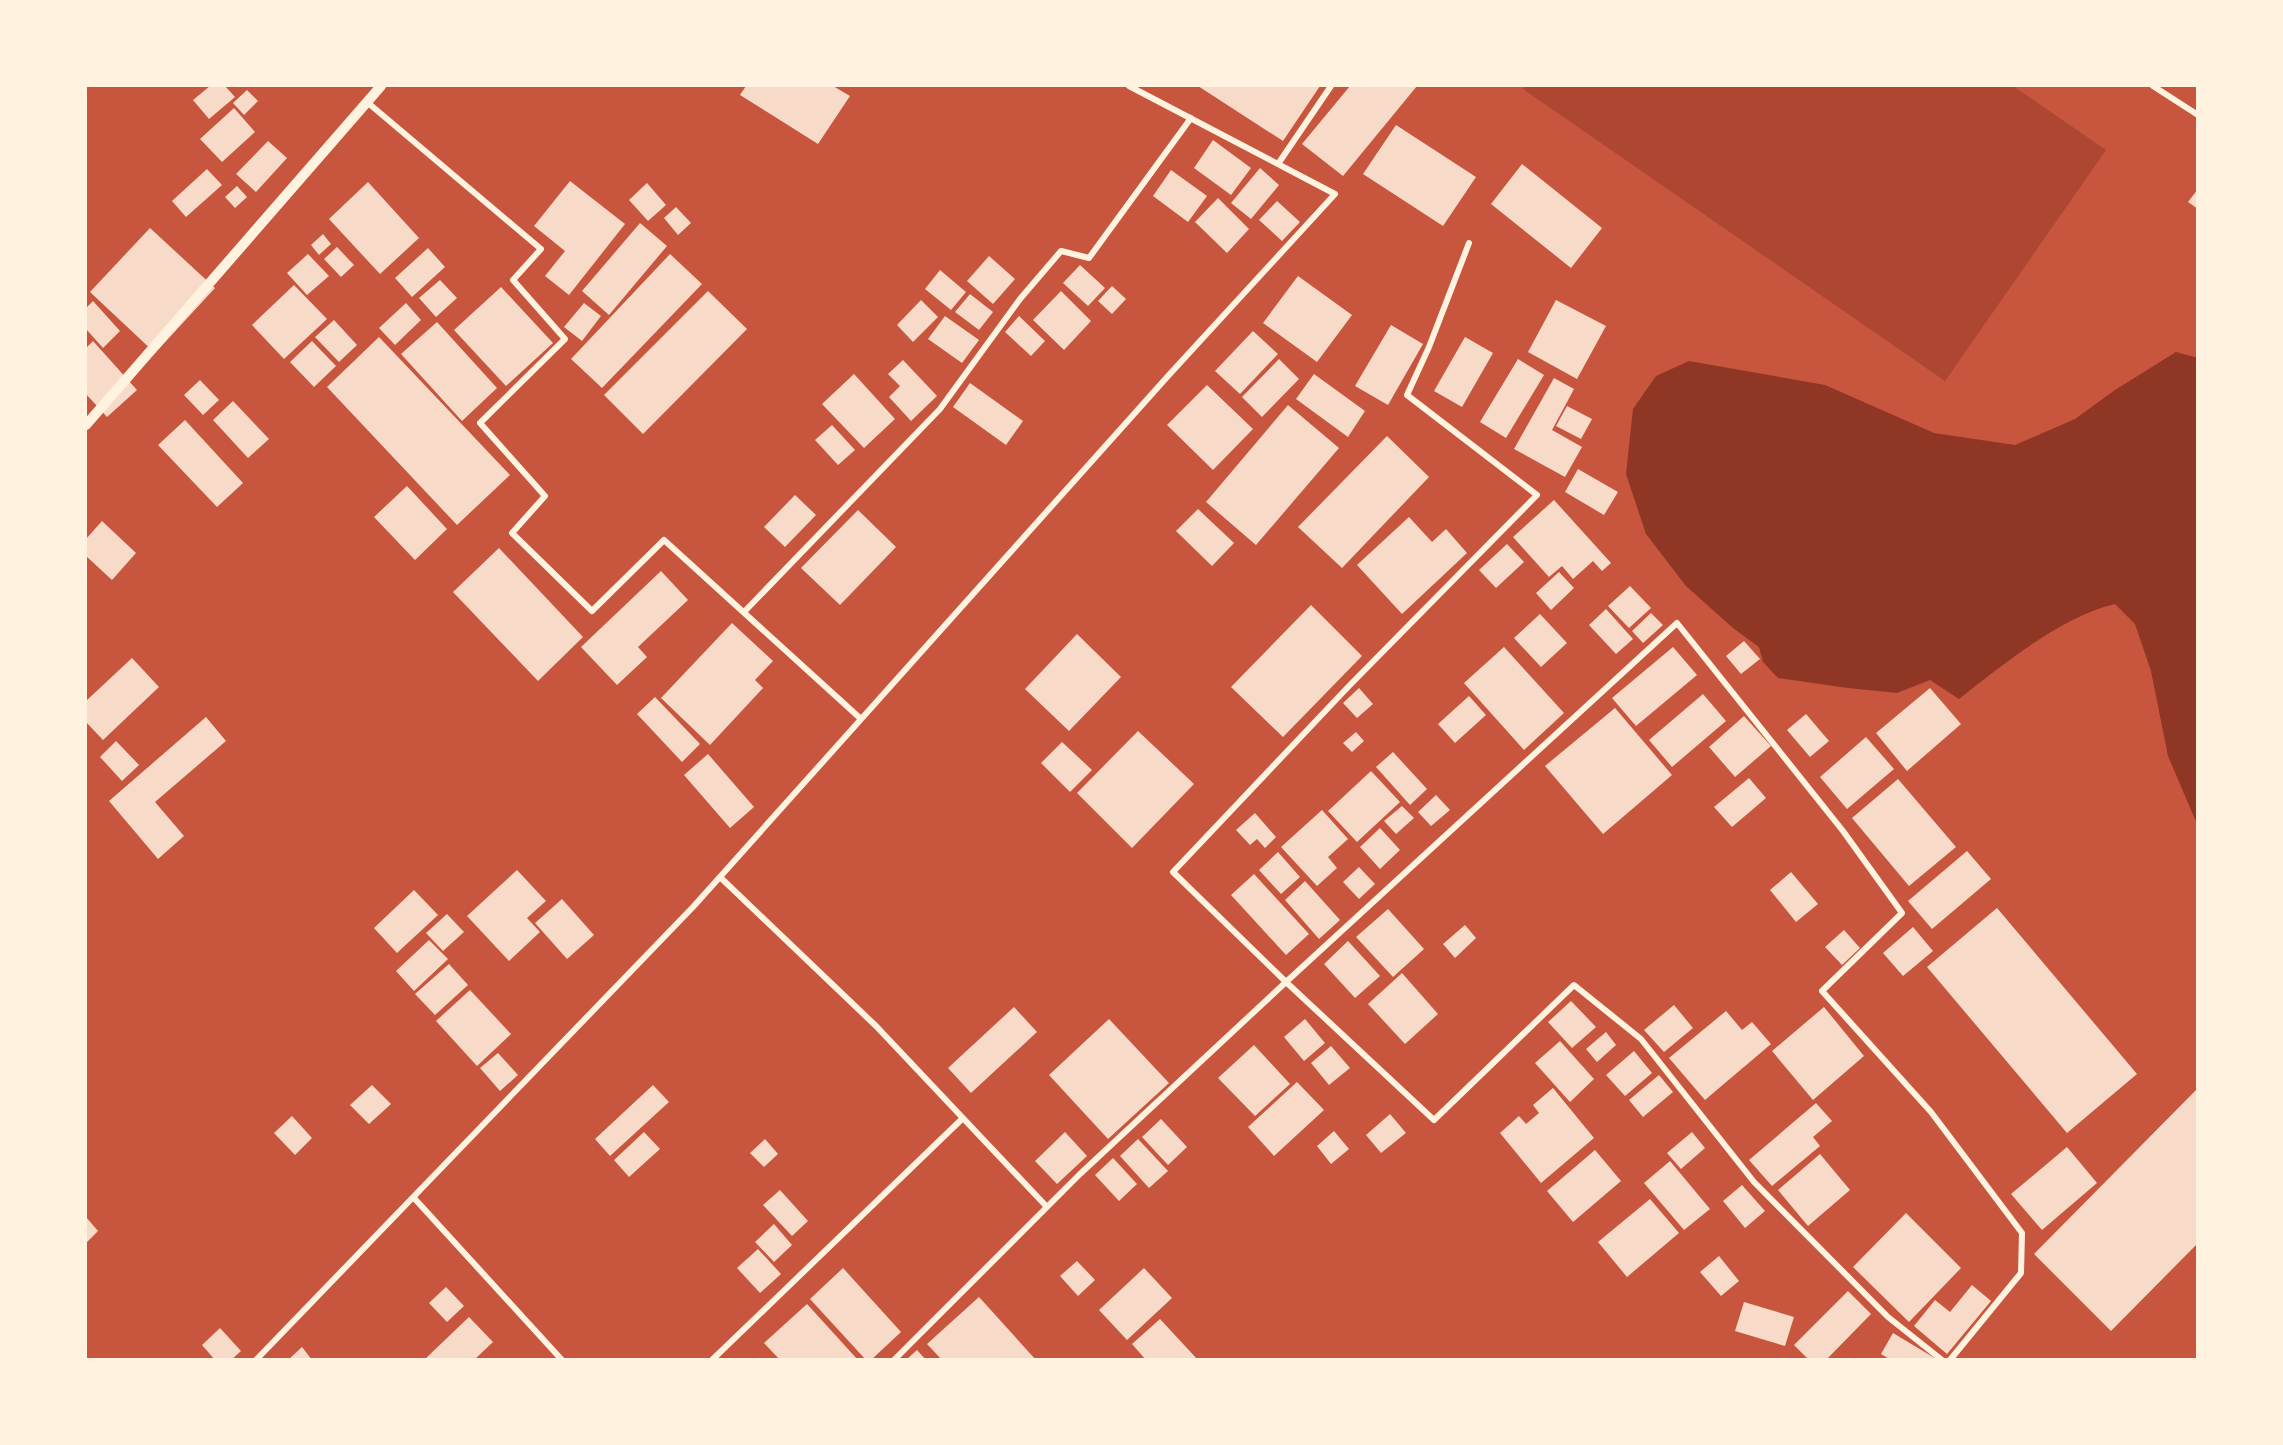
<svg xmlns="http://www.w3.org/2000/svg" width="2283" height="1445" font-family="'Sofia Sans Condensed',sans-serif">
	<rect width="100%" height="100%" fill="#c8553d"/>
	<path fill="#ae4732" d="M1525,86H2013L2106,150L1945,381L1523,89Z"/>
	<path fill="#8f3625" d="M2176,352L2198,358L2197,824L2168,756L2151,671L2135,624L2115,604C2060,617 2003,665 1959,699L1930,680L1897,693L1848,688L1778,678L1763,662L1759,647L1733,628L1686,586L1646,534L1626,474L1633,409L1656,376L1689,361L1825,385L1934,433L2015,445L2075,419L2115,390Z"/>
	<path fill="#f7dbc8" d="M210,86H225L235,97L209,119L193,100Z
		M746,86H833L850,96L818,144L740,95Z
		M1198,86H1320L1283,141Z
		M1350,86H1417L1343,176L1302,144Z
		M247,90L258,101L244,115L233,103Z
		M234,108L255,132L222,162L200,139Z
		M1396,125L1476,177L1443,226L1363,174Z
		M1213,140L1251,168L1231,195L1194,168Z
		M268,141L287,158L256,192L236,174Z
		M1522,164L1602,228L1571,268L1491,204Z
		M1260,168L1279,185L1251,219L1231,203Z
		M207,169L222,185L186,217L172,201Z
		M1171,170L1207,196L1188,222L1153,196Z
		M570,181L625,224L569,295L545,276L565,251L534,226Z
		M368,182L419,238L380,274L329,219Z
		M647,183L666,205L648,221L629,200Z
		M237,186L247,197L235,208L225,197Z
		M2198,189V209L2188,202Z
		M1218,198L1249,229L1227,253L1195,222Z
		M1277,201L1300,222L1282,241L1259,220Z
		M676,207L691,223L678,235L664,218Z
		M640,223L667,246L609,315L582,291Z
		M150,228L215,288L155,353L90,292Z
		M323,234L331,244L319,255L311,245Z
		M337,247L354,265L341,277L324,259Z
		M428,248L445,267L412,297L395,278Z
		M308,254L329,276L307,295L287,273Z
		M670,254L702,284L602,388L571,359Z
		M989,256L1015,279L993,304L967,281Z
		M1080,265L1105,288L1088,306L1063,283Z
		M940,270L966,292L951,310L925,289Z
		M1298,276L1352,315L1317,362L1263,323Z
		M440,280L457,298L436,317L419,298Z
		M294,285L327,319L284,359L252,325Z
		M1112,286L1126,299L1112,314L1098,301Z
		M501,287L553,343L506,386L454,330Z
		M708,291L747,329L643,434L604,395Z
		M1061,291L1091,321L1064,350L1033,320Z
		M970,294L993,312L979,330L955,312Z
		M921,300L938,317L913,342L897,325Z
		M1556,300L1606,326L1577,379L1528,352Z
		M93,301L120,331L103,348L86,329V308Z
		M406,303L421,320L395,345L379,328Z
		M584,303L601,316L582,341L564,327Z
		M945,316L979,340L962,363L928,339Z
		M1019,316L1045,341L1031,356L1005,332Z
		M334,320L357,345L339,362L315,337Z
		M437,322L497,388L462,421L401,354Z
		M1391,325L1423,344L1388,405L1355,386Z
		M1253,331L1278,354L1240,394L1215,371Z
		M379,337L510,475L457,525L327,387Z
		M1465,337L1493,353L1462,407L1434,391Z
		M93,341L137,390L107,417L86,394V348Z
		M312,341L336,366L314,387L290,362Z
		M1279,359L1299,379L1262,417L1242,397Z
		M1518,359L1544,375L1506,438L1480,422Z
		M903,360L937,396L911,421L889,397L900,386L888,374Z
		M854,374L895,419L864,448L822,404Z
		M1314,374L1365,411L1348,437L1296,399Z
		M1554,378L1574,389L1552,430L1582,447L1565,477L1514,449Z
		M200,380L219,400L203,415L184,395Z
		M970,383L1023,421L1006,445L953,407Z
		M1207,385L1253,429L1213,470L1167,425Z
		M233,401L269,439L248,458L213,420Z
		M1288,405L1339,448L1256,545L1206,502Z
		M1567,406L1592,419L1581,439L1556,426Z
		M185,420L243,483L217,507L158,445Z
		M832,425L855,450L838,465L815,440Z
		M1387,436L1429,477L1342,568L1298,527Z
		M1578,469L1618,492L1604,515L1565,492Z
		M407,486L447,529L415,560L374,517Z
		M795,495L816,515L785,547L764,527Z
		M1554,500L1611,563L1602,571L1593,561L1573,579L1562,566L1549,577L1513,537Z
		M1198,509L1234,543L1212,566L1176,531Z
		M858,510L896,547L840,605L801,568Z
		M1409,517L1432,542L1446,529L1467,553L1402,614L1357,565Z
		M102,521L136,553L112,580L86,556V539Z
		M1507,544L1524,562L1496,588L1479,570Z
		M499,548L583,637L538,681L453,592Z
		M661,571L688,600L638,647L647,657L617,685L581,647Z
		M1559,572L1574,588L1551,610L1536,593Z
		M1630,586L1651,608L1629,628L1608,606Z
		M1311,605L1362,656L1283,737L1231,687Z
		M1606,609L1633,639L1616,654L1589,625Z
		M1651,613L1663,625L1643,643L1632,631Z
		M1540,614L1567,643L1541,667L1514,638Z
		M732,623L773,661L755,680L763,688L710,745L661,698Z
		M1077,634L1121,677L1069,731L1025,689Z
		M1744,641L1760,659L1741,674L1726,656Z
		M1504,647L1564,713L1524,750L1464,683Z
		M1673,647L1697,675L1636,726L1612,698Z
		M132,658L159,687L103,740L86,722V701Z
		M1359,688L1373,704L1357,718L1343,703Z
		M1930,688L1961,724L1907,771L1876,733Z
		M1703,694L1726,721L1672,767L1649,740Z
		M1469,696L1486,715L1455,743L1438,724Z
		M655,697L700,744L682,762L637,714Z
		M1615,708L1672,775L1603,834L1545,766Z
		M1806,714L1829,741L1810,757L1787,730Z
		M1744,716L1771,746L1735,777L1709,747Z
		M206,717L226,741L155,802L184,836L158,859L109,801Z
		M1138,731L1194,784L1132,848L1077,793Z
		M1356,732L1364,741L1352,752L1343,743Z
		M1866,737L1894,769L1847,809L1820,777Z
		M116,741L139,765L122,781L100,757Z
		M1062,742L1092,770L1070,792L1041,763Z
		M1393,752L1427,789L1410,805L1376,767Z
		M708,754L754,807L730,828L684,775Z
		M1371,771L1400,802L1357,842L1328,811Z
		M1749,778L1766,798L1732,827L1714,807Z
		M1898,779L1956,847L1909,886L1852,818Z
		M1436,795L1450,810L1431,826L1418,812Z
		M1402,806L1414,818L1396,834L1384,821Z
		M1322,810L1348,839L1328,857L1337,868L1317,886L1281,847Z
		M1255,813L1276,837L1265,848L1257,839L1250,845L1236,830Z
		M1380,828L1400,850L1380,869L1360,847Z
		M1967,851L1991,879L1932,929L1908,901Z
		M1278,852L1300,877L1281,894L1259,870Z
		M1359,867L1375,884L1359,899L1343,882Z
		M517,870L546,901L527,918L540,932L509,961L467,916Z
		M1791,872L1818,904L1796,922L1770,890Z
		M1254,874L1309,934L1286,955L1231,895Z
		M1305,881L1340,920L1319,939L1285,900Z
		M414,890L438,915L397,953L374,928Z
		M562,899L594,935L567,959L535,923Z
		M1997,908L2137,1074L2067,1133L1927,967Z
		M1388,909L1424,949L1393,977L1356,937Z
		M447,914L464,932L443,951L426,933Z
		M1465,925L1476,938L1455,958L1443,944Z
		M1913,927L1933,951L1903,976L1883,953Z
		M1844,930L1860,948L1842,965L1825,947Z
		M429,940L448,959L414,991L396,971Z
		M1348,941L1380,976L1355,998L1324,964Z
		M449,964L468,985L435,1015L415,994Z
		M1402,973L1438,1014L1405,1044L1368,1004Z
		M470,990L511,1034L477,1066L436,1021Z
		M1571,1001L1596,1027L1572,1048L1548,1022Z
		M1674,1005L1693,1028L1664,1052L1644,1030Z
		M1014,1007L1037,1032L971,1093L948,1068Z
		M1824,1007L1864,1056L1813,1100L1772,1051Z
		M1726,1011L1742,1030L1752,1022L1771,1044L1705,1100L1669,1058Z
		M1109,1019L1169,1083L1108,1139L1049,1075Z
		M1305,1019L1325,1043L1304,1061L1284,1037Z
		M1606,1032L1616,1045L1597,1062L1586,1049Z
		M1560,1041L1594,1079L1570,1102L1535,1063Z
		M1254,1045L1290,1084L1255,1116L1218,1078Z
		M1331,1046L1350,1068L1329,1085L1311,1063Z
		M1634,1051L1652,1073L1625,1096L1606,1075Z
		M498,1053L518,1075L500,1091L480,1068Z
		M1659,1075L1673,1092L1643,1117L1629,1100Z
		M1297,1082L1324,1110L1274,1156L1248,1127Z
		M372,1085L391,1104L369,1124L350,1105Z
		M653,1085L669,1102L610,1156L595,1139Z
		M1553,1088L1594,1138L1541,1183L1500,1133L1519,1116L1526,1124L1539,1113L1533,1105Z
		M2198,1088V1243L2111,1331L2034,1254Z
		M1816,1103L1832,1121L1813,1137L1820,1146L1772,1186L1749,1160Z
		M1390,1114L1406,1133L1381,1153L1366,1135Z
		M292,1116L312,1138L295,1155L274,1133Z
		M1161,1119L1187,1147L1168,1165L1142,1137Z
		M1334,1131L1349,1149L1331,1164L1317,1146Z
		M644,1132L660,1149L629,1177L614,1160Z
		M1065,1132L1087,1156L1057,1184L1035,1161Z
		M1692,1132L1705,1148L1681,1169L1667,1153Z
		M765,1139L778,1154L764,1167L750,1153Z
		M1138,1139L1168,1171L1149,1188L1120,1156Z
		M2067,1147L2097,1183L2042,1230L2011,1194Z
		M1595,1150L1621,1181L1573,1222L1547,1191Z
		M1820,1154L1850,1190L1808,1226L1778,1190Z
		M1113,1158L1137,1184L1119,1201L1095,1175Z
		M1670,1161L1710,1209L1684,1230L1644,1183Z
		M1742,1185L1765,1211L1745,1228L1723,1201Z
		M780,1190L808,1221L792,1236L763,1205Z
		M1650,1199L1679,1233L1627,1277L1598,1242Z
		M1906,1213L1961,1268L1909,1322L1853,1267Z
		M86,1217L98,1231L86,1243Z
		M774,1224L792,1245L774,1262L755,1242Z
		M758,1249L781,1274L760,1293L737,1268Z
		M1719,1256L1739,1281L1721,1296L1700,1272Z
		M1077,1261L1095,1280L1078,1296L1060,1276Z
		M843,1268L901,1332L871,1360H866L810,1299Z
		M1144,1268L1172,1298L1127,1340L1099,1310Z
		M1972,1285L1991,1301L1947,1354L1914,1326L1935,1300L1950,1312Z
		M446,1287L464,1306L447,1322L429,1303Z
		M1848,1291L1871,1314L1826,1360H1809L1794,1345Z
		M979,1297L1036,1360H942L927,1344Z
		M1744,1302L1794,1317L1785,1346L1735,1331Z
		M807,1304L858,1360H780L764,1343Z
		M469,1317L493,1342L474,1360H424Z
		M1160,1319L1198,1360H1146L1132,1344Z
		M220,1328L241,1351L231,1360H215L202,1345Z
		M1893,1333L1938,1360H1891L1881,1354Z
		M302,1347L312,1360H288Z
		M917,1350L926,1360H906Z"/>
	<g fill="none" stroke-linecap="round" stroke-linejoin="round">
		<path stroke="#fff3e0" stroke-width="6" d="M2153,86L2198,115
			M367,102L541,249L513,280L565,339L480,423L545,496L512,533L592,611L664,540L861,719
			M1278,164L1331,86
			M1469,243L1429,347L1407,395L1537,495L1348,687L1173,872L1286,982L1677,623L1843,831L1902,913L1822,991L1931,1112L2022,1233L2021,1273L1950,1360
			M744,612L940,409L1020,299L1061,251L1089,258L1191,118
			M720,877L876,1026L1047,1207
			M414,1198L562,1360
			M256,1360L693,907L1168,376L1335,194L1129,86
			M712,1360L963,1118
			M894,1360L1080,1174L1286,982L1434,1120L1574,985L1641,1039L1754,1182L1888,1317L1942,1360"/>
		<path stroke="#fff3e0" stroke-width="10" d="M86,425L381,86"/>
	</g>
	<rect width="2283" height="1445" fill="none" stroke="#fff3e0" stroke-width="174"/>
</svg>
